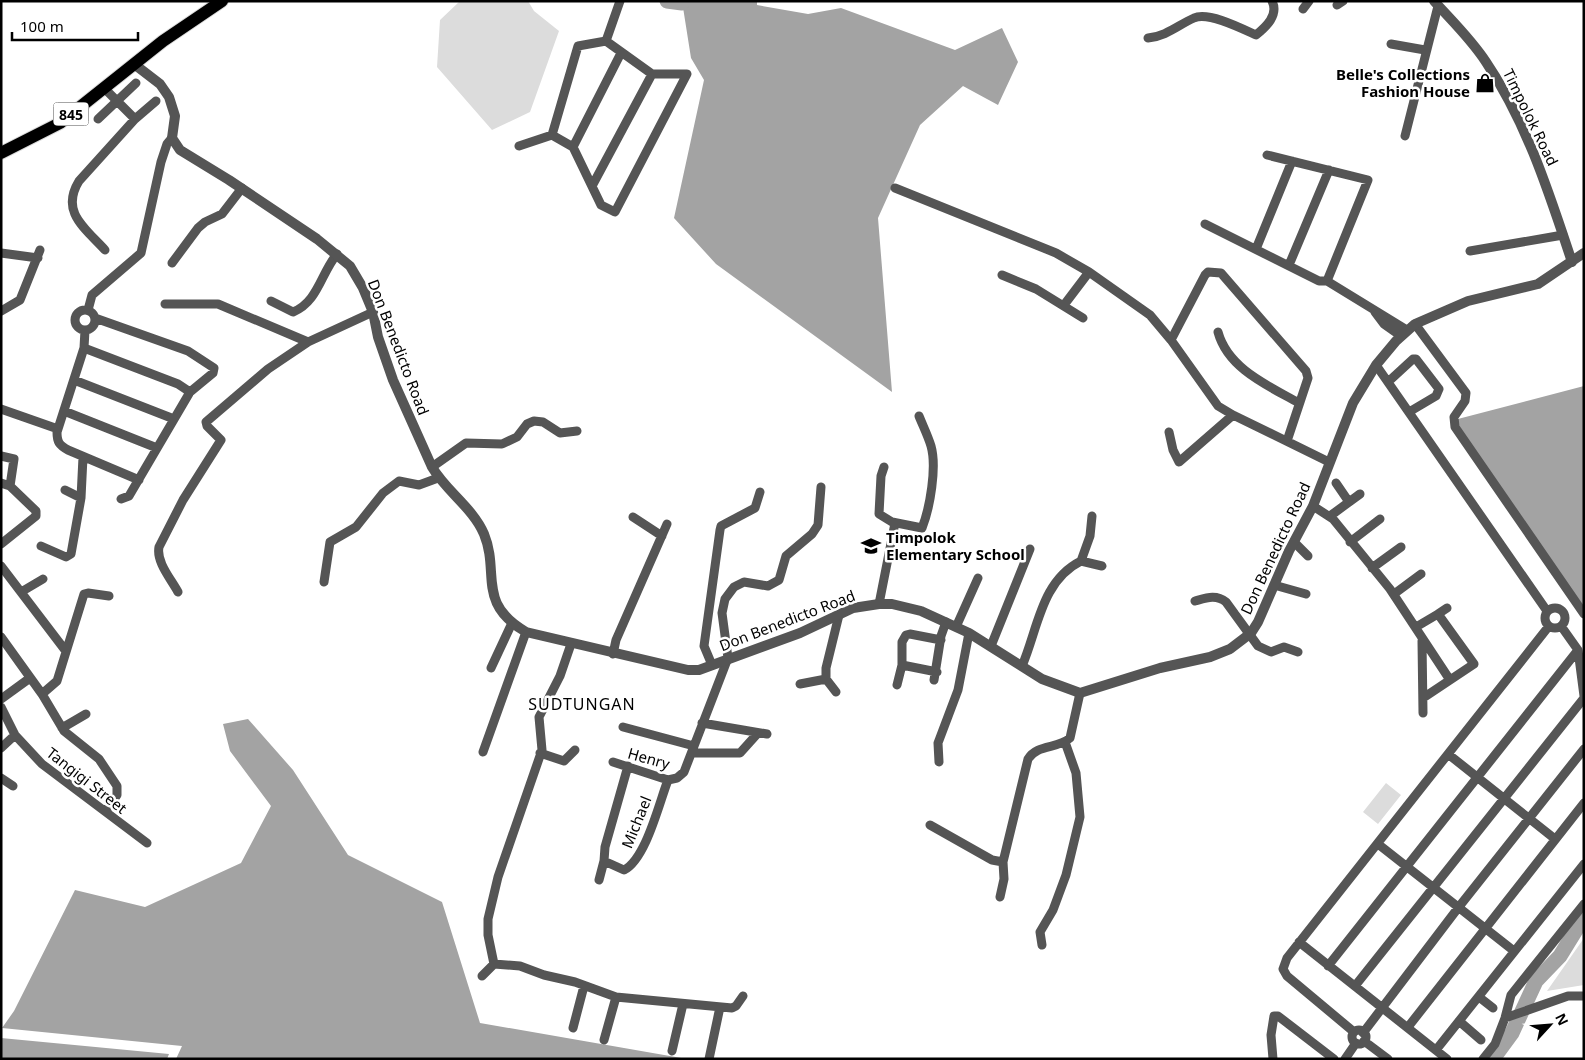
<svg xmlns="http://www.w3.org/2000/svg" width="1585" height="1060" font-family="'Noto Sans',sans-serif">
	<rect width="100%" height="100%" fill="#fff"/>
	<path fill="#dcdcdc" d="M460,1H528L534,11L559,31L530,112L492,130L437,67L440,20Z
		M1386,783L1401,795L1378,824L1363,812Z
		M1584,938V985L1547,991Z"/>
	<path fill="#a3a3a3" d="M682,1H757V5L808,14L841,8L955,50L1002,28L1018,62L998,105L963,86L920,125L878,218L892,392L716,264L674,218L704,80L691,58Z
		M1584,386V610L1454,420Z
		M248,719L293,770L348,855L442,902L480,1023L687,1059H176L182,1046L2,1028L14,1011L75,890L145,907L241,863L271,806L230,751L223,724Z
		M1,1038L169,1054L167,1059H1Z"/>
	<g fill="none" stroke-linecap="round" stroke-linejoin="round">
		<path stroke="#a3a3a3" stroke-width="15" d="M667,1L682,3
			M1493,1059L1512,1033L1536,981L1560,956L1584,917"/>
		<defs>
			<path id="primary" d="M1,153L60,123L163,41L222,1"/>
		</defs>
		<use href="#primary" stroke="#dbdbdb" stroke-width="14"/>
		<path stroke="#555" stroke-width="9" d="M1337,5L1343,1
			M1303,9L1309,1
			M1148,38C1167,36 1178,25 1194,18C1208,11 1243,29 1256,35C1266,27 1279,15 1272,1
			M606,41L620,1
			M1391,44L1425,50
			M105,89L135,119
			M98,119L136,83
			M1405,136L1438,6
			M519,146L552,135L573,147L601,205L615,212L687,74H652L606,41L578,46L552,135
			M573,147L621,53
			M1267,155L1368,180L1327,281
			M592,186L652,74
			M895,188L1056,253L1089,272L1150,315L1171,340L1218,406L1233,415L1329,462
			M1205,224L1319,281H1327L1407,330
			M1256,249L1292,161
			M105,250C85,228 60,212 79,181L135,119L156,101
			M1470,251L1563,235
			M1,253L38,258
			M172,263L198,228L205,222L222,214L242,188
			M1289,265L1329,170
			M1002,275L1036,289L1083,318
			M271,301L293,312C318,302 321,273 337,254
			M165,304H218L308,342
			M1064,305L1089,272
			M75 320a10 10 0 1 1 20 0a10 10 0 1 1-20 0Z
			M88,310L92,295L141,253L161,162L167,144L172,138
			M1,311L20,300L40,250
			M1375,312L1384,324L1401,336
			M95,318L188,351L214,368L213,373L190,392L129,496L121,499
			M1415,324L1466,393L1465,401L1454,417L1455,427L1584,614
			M85,330L84,348L57,432C57,442 59,445 68,450L139,480
			M1218,332C1228,369 1269,386 1299,403
			M1171,340L1205,275L1208,272L1221,273L1306,371L1308,378L1287,441
			M84,348L178,384L190,392
			M1376,365L1547,611
			M74,380L174,419
			M1388,382L1413,359H1416L1439,389L1436,396L1409,412
			M1,409L58,429
			M64,411L157,448
			M1169,432L1173,450L1179,462L1233,415
			M1,456L14,459L10,486
			M432,467L466,443L502,444L517,437L527,424L534,421L543,422L560,433L577,431
			M884,467L881,476L879,514L892,522L922,528C930,508 937,467 931,446C928,436 923,426 919,416
			M1,483L10,486L36,511V516L1,544
			M1336,483L1349,502
			M65,490L81,498
			M1313,506L1333,519L1390,589L1450,680
			M1330,516L1360,494
			M633,517L662,536
			M1294,542L1308,556
			M1350,542L1380,519
			M41,546L66,557L71,554L81,498L83,457
			M1081,561L1090,536L1092,516
			M1,566L65,650
			M1372,568L1401,547
			M324,582L330,542L356,527L383,493L399,481L419,485L438,478
			M1274,585L1306,594
			M21,592L43,579
			M178,592C171,579 156,562 159,547L183,500L221,440L207,426L206,422L268,369L308,342L373,312
			M1394,594L1421,574
			M1195,601C1206,598 1216,594 1226,602L1258,646L1271,652L1284,647L1298,652
			M879,604L895,523
			M1545 618a10 10 0 1 1 20 0a10 10 0 1 1-20 0Z
			M1438,614L1447,608
			M1561,626L1578,650L1584,696
			M956,627L978,578
			M1416,627L1438,614L1474,664L1423,698
			M1,637L42,694L64,731L99,759L117,786V795L106,811
			M1422,641L1423,713
			M991,646L1030,549
			M613,654L616,640L667,524
			M712,665L704,646L720,530L721,526L755,508L760,492
			M902,665L937,672
			M1022,666C1038,629 1041,581 1081,561L1102,566
			M491,668L512,623
			M934,680L941,636L946,622
			M800,684L826,679
			M897,685L902,665V642L906,635L910,634L941,640
			M836,692L826,679V668L839,615
			M42,694L57,681L84,594L88,593L109,596
			M1,699L30,678
			M1,707L15,735L42,764L147,843
			M702,723L767,734
			M623,727L694,746
			M62,728L86,714
			M1,748L15,735
			M483,752L526,632
			M540,753L564,761L575,750
			M692,753H740L758,733
			M1448,754L1555,839
			M613,762L668,780L677,778L684,772L728,658L722,613L725,599L734,587L744,582L768,586L779,580L786,556L812,534L818,525L821,487
			M939,762L938,743L958,690L969,633
			M628,766L605,847L604,861L624,870C646,859 659,803 668,780
			M1,778L13,786
			M930,825L992,860L1003,862L1028,759C1037,744 1058,749 1070,738L1080,693
			M1378,844L1514,951
			M599,880L604,861
			M1000,897L1004,879L1003,862
			M1299,942L1447,1059
			M1042,945L1040,932L1053,910L1066,875L1080,817L1076,773L1065,742
			M494,964L488,935V919L498,877L542,750L539,717L560,676L571,644
			M1328,966L1578,650
			M482,976L494,964L520,966L544,975L575,982L616,997L732,1008L736,1006L743,996
			M1355,986L1584,698
			M1479,997L1493,1008
			M1505,1018L1568,996H1584
			M1459,1021L1481,1040
			M1408,1027L1584,803
			M573,1028L584,986
			M1352 1037a7 7 0 1 1 14 0a7 7 0 1 1-14 0Z
			M1354,1032L1287,976L1283,969L1287,958L1549,626
			M1363,1033L1458,908L1584,749
			M604,1040L616,997
			M1364,1041L1388,1059
			M1436,1050L1584,864
			M672,1051L683,1004
			M709,1059L720,1007
			M1273,1059L1271,1035L1274,1016H1278L1334,1059
			M1345,1059L1356,1043
			M1483,1059L1495,1044L1505,1018L1511,995L1584,904"/>
		<path stroke="#555" stroke-width="10" d="M1434,1C1452,21 1471,39 1486,62C1527,123 1549,193 1572,262
			M134,64L160,84L169,97L175,116L172,138L180,150L229,180L317,239L350,266L363,288L373,312L378,337L393,380L432,467C446,491 473,508 484,534C500,573 476,603 526,632L688,670H699L800,633L853,608L879,604H892L921,611L969,633L1042,679L1080,693L1160,668L1210,657L1230,649L1251,633L1258,622L1289,551L1313,506L1353,403L1376,365L1396,341L1415,324L1468,301L1538,284L1584,253"/>
		<use href="#primary" stroke="#000" stroke-width="12"/>
	</g>
	<defs>
		<symbol id="shop-bare" viewBox="-9 -9 18 18"><path d="M-5-2.5h2.3a2.7 3.5 0 0 1 5.4 0H5L5.5 6h-11ZM-1.5-2.5h3a1.5 2.3 0 0 0-3 0Z" fill="#000" stroke="#fff" stroke-width="2.5" paint-order="stroke"/></symbol>
		<symbol id="school-bare" viewBox="-9 -9 18 18"><path d="M0-5L7-2L0 1L-7-2ZM-4 1L0 2.5L4 1V4Q0 6-4 4Z" fill="#000" stroke="#fff" stroke-width="2.5" paint-order="stroke"/></symbol>
	</defs>
	<g fill-rule="evenodd">
		<use href="#shop-bare" x="1471" y="69" width="28" height="28"/>
		<use href="#school-bare" x="857" y="532" width="28" height="28"/>
	</g>
	<g text-anchor="middle" dominant-baseline="central" stroke-width="5" stroke-linejoin="round" paint-order="stroke">
		<rect fill="#fff" stroke="#4c4c4c" stroke-width="1" x="53.5" y="102.5" width="35" height="23" rx="4"/>
		<g font-size="14" font-weight="bold" fill="#000">
			<text x="71" y="114">845</text>
		</g>
		<g font-size="15" font-weight="bold" fill="#000" stroke="#fff" text-anchor="end">
			<text x="1470" y="74">Belle's Collections<tspan x="1470" dy="17">Fashion House</tspan></text>
			<text x="886" y="537" text-anchor="start">Timpolok<tspan x="886" dy="17">Elementary School</tspan></text>
		</g>
		<g font-size="15" fill="#000" stroke="#fff">
			<text transform="translate(1531 117) rotate(64)">Timpolok Road</text>
			<text transform="translate(399 347) rotate(69)">Don Benedicto Road</text>
			<text transform="translate(1275 548) rotate(-65)">Don Benedicto Road</text>
			<text transform="translate(787 620) rotate(-21)">Don Benedicto Road</text>
			<text transform="translate(649 758) rotate(16)">Henry</text>
			<text transform="translate(87 780) rotate(38)">Tangigi Street</text>
			<text transform="translate(636 822) rotate(-68)">Michael</text>
		</g>
		<g font-size="16" letter-spacing="1" fill="#000" stroke="#fff">
			<text x="582" y="704">SUDTUNGAN</text>
		</g>
	</g>
	<rect width="1585" height="1060" fill="none" stroke="#000000" stroke-width="5"/>
	<g transform="translate(1550 1025) rotate(64)" stroke="#ffffff" stroke-width="4" paint-order="stroke">
	<path d="M0-4L9 19L0 12L-9 19Z" fill="#000000"/>
	<text y="-8" font-size="14" font-weight="bold" text-anchor="middle" fill="#000000">N</text>
	</g>
	<path d="M12 32v8h126v-8" fill="none" stroke="#000000" stroke-width="2.5"/>
	<text x="20" y="32" font-size="15" fill="#000000" stroke="#ffffff" stroke-width="4" paint-order="stroke">100 m</text>
</svg>
